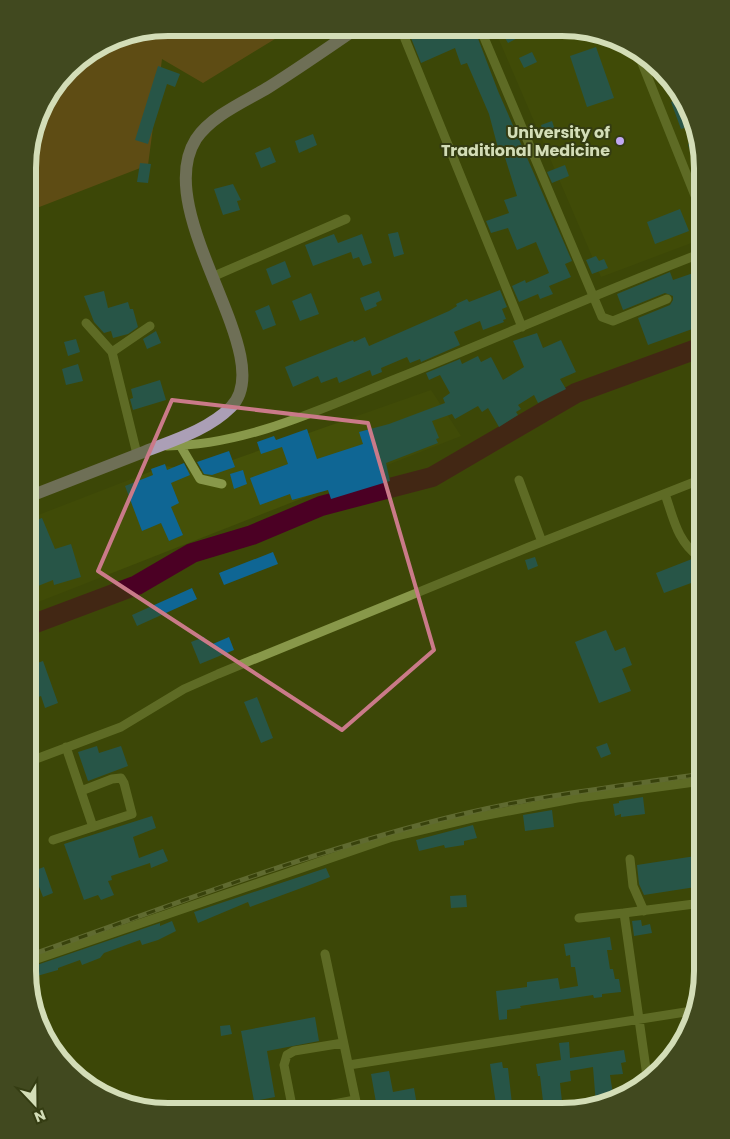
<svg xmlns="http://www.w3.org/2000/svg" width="730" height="1139" font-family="Poppins,sans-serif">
	<rect width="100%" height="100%" fill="#3d4707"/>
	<path fill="#455108" d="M494,28L581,29L648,57L692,114L702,168V239L601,277Z
		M431,390L461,436L28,606V519L165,466L201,471Z"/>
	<path fill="#885324" d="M168,28H293L203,83L162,59L148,165L29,211V150L42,105L75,62L114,38Z"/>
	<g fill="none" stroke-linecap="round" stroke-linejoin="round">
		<path stroke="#4b0024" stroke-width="20" d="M28,626L137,585L192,553L252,535L321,506L432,477L576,393L702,347"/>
	</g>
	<path fill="#0f6694" d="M435,28H474L498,91L572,261L565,264L571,277L549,286L553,294L540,299L538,294L519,302L512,286L525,280L526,283L549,273L536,242L517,250L508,228L491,233L486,221L509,213L504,200L517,196L503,151L499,152L489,114L467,63L461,65L455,48L421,63L411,38Z
		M499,28L508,29H535L508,43Z
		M596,47L614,98L587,107L570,56Z
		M532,52L537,62L524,68L519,58Z
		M158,66L180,74L175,87L167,84L148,144L135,140Z
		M680,98L692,114L694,125L681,129L671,102Z
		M552,121L556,133L545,137L541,125Z
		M696,133L702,168V172L699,173L688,145Z
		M313,134L317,145L299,153L295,141Z
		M270,147L276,162L261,168L255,153Z
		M140,163L151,164L148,183L137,182Z
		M565,165L569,176L552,183L547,172Z
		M233,184L241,200L237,201L240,210L223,215L214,189Z
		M680,209L689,231L655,244L647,222Z
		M398,232L404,254L394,257L388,234Z
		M334,234L338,243L362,234L372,263L363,266L359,257L353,259L351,252L313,266L305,245Z
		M596,256L599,261L604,259L608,268L592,274L586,260Z
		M285,261L291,277L272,285L266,269Z
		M702,270V344L695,328L648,345L638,318L670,305L673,300V296L665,293L623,310L617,294L670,272L673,280Z
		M500,290L507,307L502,309L506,319L503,320L504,322L483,330L480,321L454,332L460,345L421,362L420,359L410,363L407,357L381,368L382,372L372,376L370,370L339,383L337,377L321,383L318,376L293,387L285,367L353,340L354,342L365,337L369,346L449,311L457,306L456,304L467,299L469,302Z
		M104,291L108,308L128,302L130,309H133L138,327L128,334L113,338L111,331L104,333L94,322L84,296Z
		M379,291L382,300L376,303L377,306L365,311L360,298Z
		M311,293L319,314L300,321L292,301Z
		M269,305L276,325L263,330L255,311Z
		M156,331L161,343L147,349L143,339Z
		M537,333L543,348L561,340L576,372L560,379L566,389L538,403L534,395L518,405L521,409L516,412L518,415L499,427L488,408L482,412L478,406L455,419L452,414L432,421L439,438L436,439L438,443L386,463L390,481L331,499L328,490L292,500L290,494L260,505L250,478L288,464L282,447L261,454L257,442L274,436L276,440L307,429L317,459L363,444L359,432L389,424L445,403L443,398L450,393L440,375L429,380L426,373L460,359L462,364L478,356L481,362L491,357L503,380L524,367L513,341Z
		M76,339L80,352L68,356L64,342Z
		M78,364L83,381L66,385L62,369Z
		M160,380L166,400L133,410L130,399L133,398L131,389Z
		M229,451L235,467L212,475L204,474L197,462Z
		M184,463L190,475L171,483L179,503L171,507L183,535L169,541L161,523L142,531L125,486L153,475L151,469L165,464L167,470Z
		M243,470L247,484L234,489L230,474Z
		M42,518L55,549L71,544L81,577L54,585L53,580L33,588L28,573V545L36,542L28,523Z
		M273,552L278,564L224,585L219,573Z
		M535,557L538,566L528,570L525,560Z
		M692,559L699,564L702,579L664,593L656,573Z
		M192,588L197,599L137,626L132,615Z
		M606,630L615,651L625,647L632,665L622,669L631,691L599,703L575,642Z
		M204,637L208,646L229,637L234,650L200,664L191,642Z
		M43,661L58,703L45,708L41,696L28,701V666Z
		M257,697L273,738L261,743L244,702Z
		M607,743L611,754L601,758L596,747Z
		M97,746L99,753L121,746L128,766L88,781L78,752Z
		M643,797L645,814L621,817V814L615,816L613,804L619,803V801Z
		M552,810L554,827L525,831L523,815Z
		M152,816L156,828L133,837L139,858L163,849L168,861L151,868L150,863L111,876L112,880L108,881L114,895L101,900L98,895L84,900L64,844Z
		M473,825L477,838L464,841V845L445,848L444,845L419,851L416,840Z
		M702,855V886L644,895L639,884L637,865Z
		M44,867L53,893L43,897L33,871Z
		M326,868L330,877L315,883L250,907L248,902L198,923L194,912Z
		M466,895L467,907L451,908L450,896Z
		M641,920L642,926L650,924L652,933L634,936L632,921Z
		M172,921L176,931L158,940L142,945L140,940L104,953L100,958L82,965L80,960L58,968V970L30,978L28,968L160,923V926Z
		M610,937L612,950H607L610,969H613L615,979H619L621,992L602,994V997L594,998L593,995L520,1006L521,1008L507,1010V1019L499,1020L496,991L527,987V982L558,978L560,989L578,986L575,967H571L570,955L566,956L564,944Z
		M315,1017L319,1041L267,1051L275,1097L254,1101L241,1031Z
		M230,1025L232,1034L221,1036L220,1026Z
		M569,1042L570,1058L624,1050L626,1062L621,1063L623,1074L610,1075L614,1101L596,1105L593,1067L570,1071L571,1081L560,1083L563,1111H497L490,1064L502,1062L503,1068H508L512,1104L543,1101L540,1076H538L536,1064L561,1060L559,1043Z
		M389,1071L393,1092L414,1088L418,1111H405L403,1103L377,1108L371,1074Z"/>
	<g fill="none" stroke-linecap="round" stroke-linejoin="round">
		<path stroke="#88984a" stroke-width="9" d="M480,28L602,317L613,321L667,299
			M403,34L522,327
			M638,53L702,213
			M212,277L346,219
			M86,323L112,352L137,454
			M112,352L150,326
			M180,445L200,479L222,484
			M167,446C248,445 323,408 398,378C500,337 600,292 702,253
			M519,480L542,542
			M665,494C674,520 677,541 700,558
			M66,747L93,827
			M28,762L121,727L184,689L218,674L529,547L702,479
			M53,840L132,814L124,783L121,778L112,779L81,791
			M630,859L633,886L644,911
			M579,918L624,913
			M325,954L358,1111
			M28,962L392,837L472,818L577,798L702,781
			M349,1065L692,1011
			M647,1076L624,913L702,903
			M293,1111L284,1065L287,1055L294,1051L343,1043
			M297,1111L355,1100"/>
		<path stroke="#ab9fb6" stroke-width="12" d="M28,497C66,482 103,468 141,453C171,441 207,431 231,407C281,357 149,213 196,139C212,115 246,101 269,87C299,68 328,48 357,28"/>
		<defs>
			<path id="rail" d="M28,956C171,906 315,849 463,814C541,795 623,786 702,774"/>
		</defs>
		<use href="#rail" stroke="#8b9562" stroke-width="5"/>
		<use href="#rail" stroke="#343c12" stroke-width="3" stroke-dasharray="9" stroke-linecap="butt"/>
	</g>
	<path d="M0 0H730V1139H0ZM172,400L368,423L434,650L342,730L98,571Z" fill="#3d4707" fill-opacity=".55" fill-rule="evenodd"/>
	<path fill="none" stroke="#ca7a89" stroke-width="4" stroke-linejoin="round" d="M172,400L368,423L434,650L342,730L98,571Z"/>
	<circle fill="#c1a8f3" stroke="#343c12" stroke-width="2" cx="620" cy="141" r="5"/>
	<g text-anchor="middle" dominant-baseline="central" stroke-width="4" stroke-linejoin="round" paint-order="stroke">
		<g font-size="16" font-weight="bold" fill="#d3ddb7" stroke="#343c12" text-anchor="end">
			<text x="610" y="132">University of<tspan x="610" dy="18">Traditional Medicine</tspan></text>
		</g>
	</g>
	<path d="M0 0H730V1139H0ZM168 36H562A132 132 0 0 1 694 168V971A132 132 0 0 1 562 1103H168A132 132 0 0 1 36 971V168A132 132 0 0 1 168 36Z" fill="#41491f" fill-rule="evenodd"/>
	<path fill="none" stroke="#d3ddb7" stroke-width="6" d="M168 36H562A132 132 0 0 1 694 168V971A132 132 0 0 1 562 1103H168A132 132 0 0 1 36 971V168A132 132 0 0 1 168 36Z"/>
	<g transform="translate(35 1104) rotate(158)" stroke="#343c12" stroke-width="4" paint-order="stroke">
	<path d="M0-4L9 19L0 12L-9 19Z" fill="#d3ddb7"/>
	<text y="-8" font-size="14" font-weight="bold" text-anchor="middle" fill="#d3ddb7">N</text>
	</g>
</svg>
